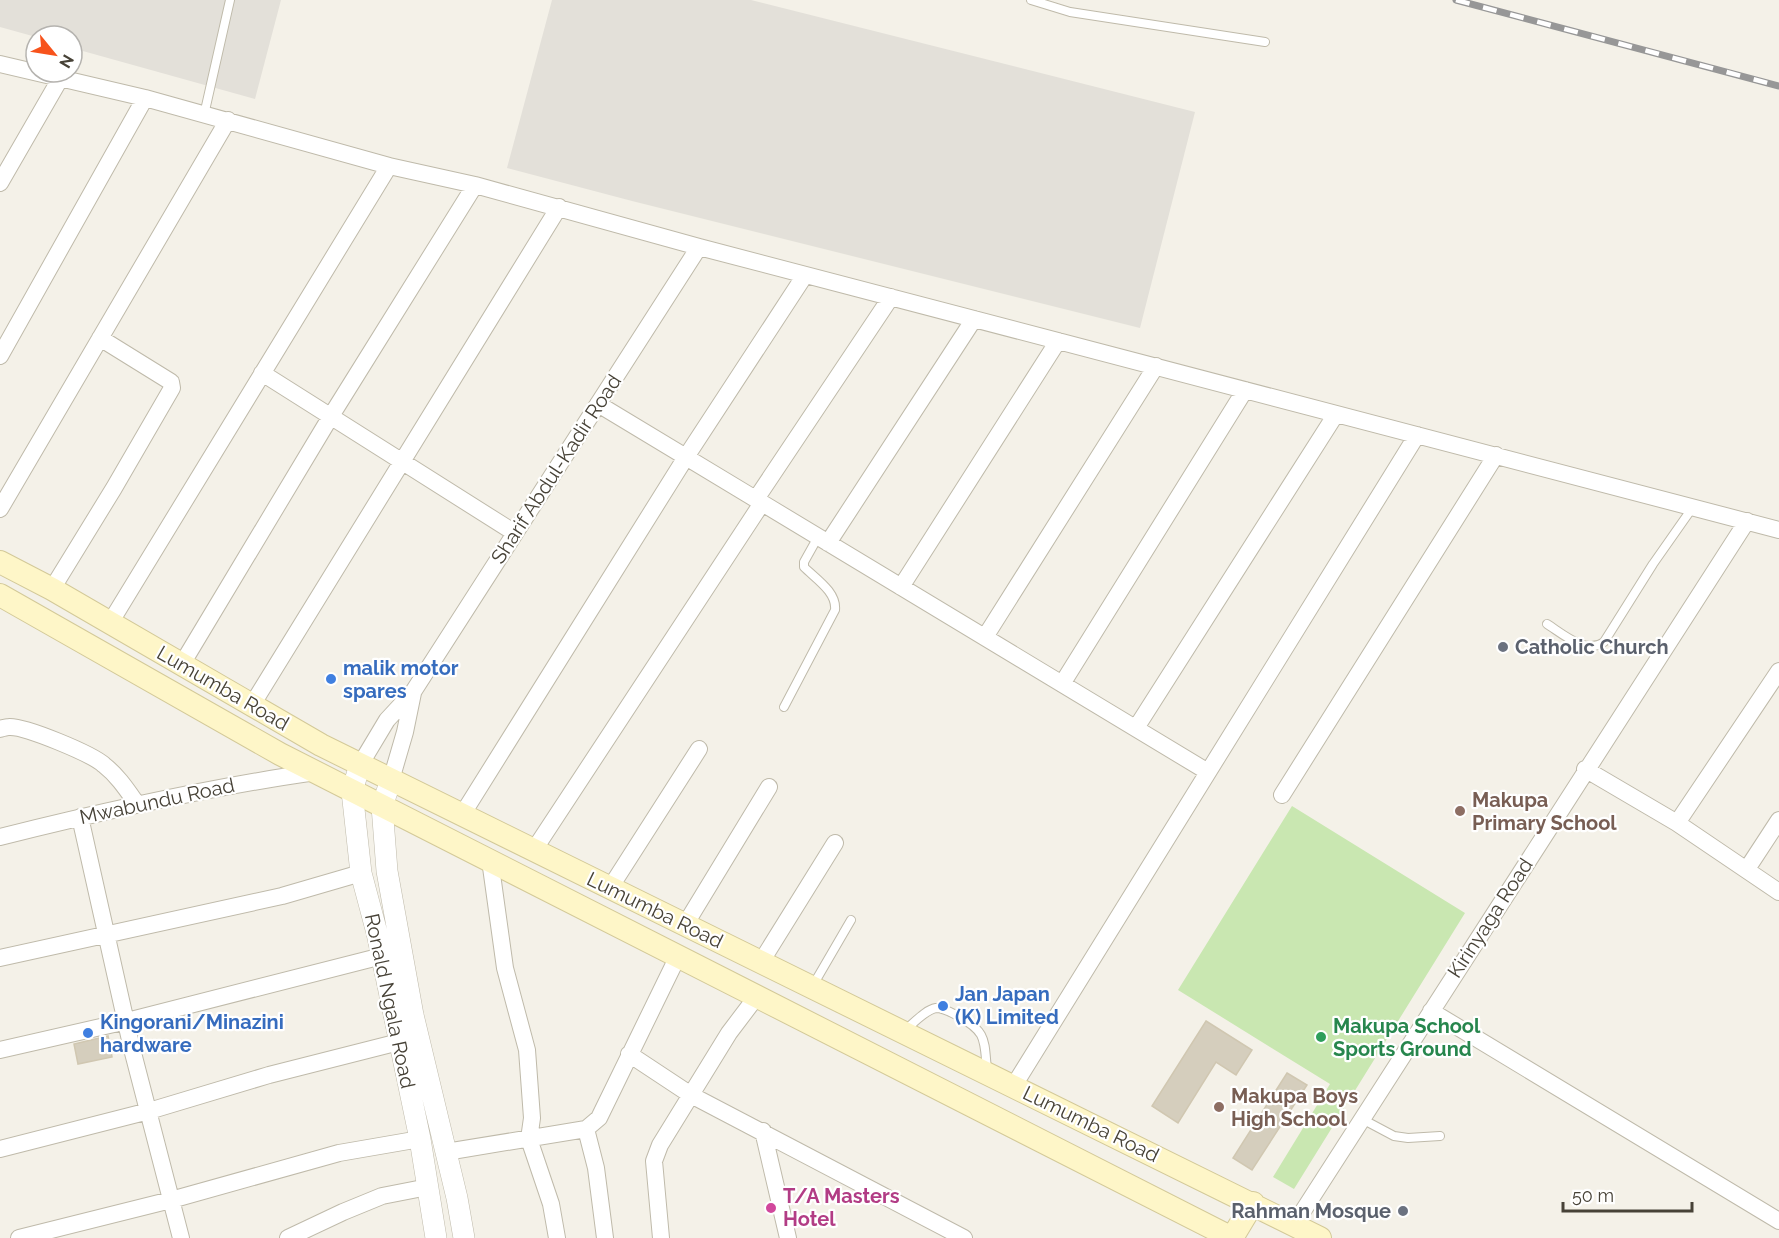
<svg xmlns="http://www.w3.org/2000/svg" width="1779" height="1238" font-family="Raleway,sans-serif">
	<rect width="100%" height="100%" fill="#f4f1e8"/>
	<path fill="#e3e0d9" d="M0,0H281L255,99L72,48V36L36,37L0,27Z
		M552,0H751L1195,112L1140,328L632,201L507,168Z"/>
	<path fill="#c9e7b1" d="M1292,806L1465,913L1294,1189L1273,1177L1330,1084L1178,990Z"/>
	<path fill="#d5cebd" stroke="#d0c7b1" stroke-width="1.5" d="M1206,1021L1252,1050L1236,1075L1216,1062L1178,1123L1152,1106Z
		M108,1036L112,1057L78,1064L74,1044Z
		M1287,1073L1307,1085L1252,1170L1233,1158Z"/>
	<g fill="none" stroke-linecap="round" stroke-linejoin="round">
		<defs>
			<path id="service" d="M1031,0L1070,12L1265,42
				M204,115L230,0
				M1547,624C1563,634 1586,655 1604,642L1653,564L1693,507
				M784,707L835,610C837,592 816,579 804,567V562L818,537
				M812,987L851,920
				M905,1030C914,1023 925,1010 936,1008C944,1008 952,1013 958,1016C987,1032 984,1039 987,1070
				M1362,1119L1394,1136L1408,1138L1440,1136"/>
			<path id="minor" d="M0,64L145,98L389,166L475,185L699,247L1779,530
				M0,183L60,79
				M0,356L145,98
				M262,373L515,533
				M598,404L1208,772
				M756,499L891,297
				M0,509L228,120
				M828,543L974,319
				M901,587L1058,341
				M52,589L114,488L172,388L171,382L100,338
				M110,623L389,166
				M985,637L1156,366
				M182,664L331,416L475,185
				M1062,684L1245,390
				M252,705L559,207
				M1136,728L1336,414
				M0,729C3,728 6,727 9,727C25,726 92,754 104,765C118,776 127,790 137,804
				M360,765L387,720L413,692L699,247
				M1585,769L1677,823L1779,892
				M391,780L405,732L413,693
				M1282,795L1496,455
				M462,815L686,457L805,275
				M80,817L132,1049L181,1238
				M1677,823L1779,671
				M0,837C104,811 209,787 316,772
				M534,850L762,503
				M490,860L505,968L527,1050L532,1118L529,1139L551,1204L557,1238
				M1747,869L1779,820
				M610,888L699,749
				M685,925L769,787
				M0,958L282,896L361,873
				M761,962L835,843
				M1431,1011L1779,1221
				M0,1050L127,1021L382,956
				M629,1054L691,1095L964,1238
				M1013,1087L1417,435
				M586,1129L596,1168L605,1238
				M763,1131L788,1238
				M0,1149L149,1111L269,1075L399,1042
				M446,1152L586,1129L599,1118L678,956
				M1294,1225L1747,521
				M19,1238L171,1200L339,1153L420,1139
				M288,1238L343,1212L382,1196L428,1187
				M661,1238L654,1161L660,1145L729,1033L757,996"/>
			<path id="tertiary" d="M360,765L352,791L361,873L377,933L420,1139L436,1238
				M391,780L382,806L387,871L413,1015L457,1198L464,1238"/>
			<path id="secondary" d="M0,562L52,589L321,745L1320,1238
				M0,595L280,754L1232,1238
				M1232,1238L1253,1203"/>
		</defs>
		<use href="#service" stroke="#bfbaaa" stroke-width="10"/>
		<use href="#minor" stroke="#bfbaaa" stroke-width="18"/>
		<use href="#tertiary" stroke="#bfbaaa" stroke-width="22"/>
		<use href="#secondary" stroke="#d3c998" stroke-width="24"/>
		<use href="#service" stroke="#fff" stroke-width="8"/>
		<use href="#minor" stroke="#fff" stroke-width="16"/>
		<use href="#tertiary" stroke="#fff" stroke-width="21"/>
		<use href="#secondary" stroke="#fef6c8" stroke-width="22"/>
		<defs>
			<path id="rail" d="M1456,0L1779,86"/>
		</defs>
		<use href="#rail" stroke="#979797" stroke-width="7"/>
		<use href="#rail" stroke="#fff" stroke-width="4.5" stroke-dasharray="14" stroke-linecap="butt"/>
	</g>
	<g fill="#6b7280" stroke="#fff" stroke-width="2">
		<circle cx="1503" cy="647" r="6"/>
		<circle cx="1403" cy="1211" r="6"/>
	</g>
	<g fill="#3f7fe0" stroke="#fff" stroke-width="2">
		<circle cx="331" cy="679" r="6"/>
		<circle cx="943" cy="1006" r="6"/>
		<circle cx="88" cy="1033" r="6"/>
	</g>
	<g fill="#8d6e63" stroke="#fff" stroke-width="2">
		<circle cx="1460" cy="811" r="6"/>
		<circle cx="1219" cy="1107" r="6"/>
	</g>
	<circle fill="#2e9e5b" stroke="#fff" stroke-width="2" cx="1321" cy="1037" r="6"/>
	<circle fill="#d1479c" stroke="#fff" stroke-width="2" cx="771" cy="1208" r="6"/>
	<g text-anchor="middle" dominant-baseline="central" stroke-width="4.5" stroke-linejoin="round" paint-order="stroke">
		<g font-size="20" fill="#474237" stroke="#fff">
			<text transform="translate(556 469) rotate(-57)">Sharif Abdul-Kadir Road</text>
			<text transform="translate(223 688) rotate(30)">Lumumba Road</text>
			<text transform="translate(157 801) rotate(-12)">Mwabundu Road</text>
			<text transform="translate(655 910) rotate(26)">Lumumba Road</text>
			<text transform="translate(1490 918) rotate(-57)">Kirinyaga Road</text>
			<text transform="translate(390 1001) rotate(78)">Ronald Ngala Road</text>
			<text transform="translate(1091 1124) rotate(26)">Lumumba Road</text>
		</g>
		<g font-size="20" font-weight="bold" fill="#5b616d" stroke="#fff" text-anchor="start">
			<text x="1515" y="647">Catholic Church</text>
			<text x="1391" y="1211" text-anchor="end">Rahman Mosque</text>
		</g>
		<g font-size="20" font-weight="bold" fill="#366cbe" stroke="#fff" text-anchor="start">
			<text x="343" y="668">malik motor<tspan x="343" dy="23">spares</tspan></text>
			<text x="955" y="994">Jan Japan<tspan x="955" dy="23">(K) Limited</tspan></text>
			<text x="100" y="1022">Kingorani/Minazini<tspan x="100" dy="23">hardware</tspan></text>
		</g>
		<g font-size="20" font-weight="bold" fill="#785e54" stroke="#fff" text-anchor="start">
			<text x="1472" y="800">Makupa<tspan x="1472" dy="23">Primary School</tspan></text>
			<text x="1231" y="1096">Makupa Boys<tspan x="1231" dy="23">High School</tspan></text>
		</g>
		<g font-size="20" font-weight="bold" fill="#27864d" stroke="#fff" text-anchor="start">
			<text x="1333" y="1026">Makupa School<tspan x="1333" dy="23">Sports Ground</tspan></text>
		</g>
		<g font-size="20" font-weight="bold" fill="#b23c85" stroke="#fff" text-anchor="start">
			<text x="783" y="1196">T/A Masters<tspan x="783" dy="23">Hotel</tspan></text>
		</g>
	</g>
	<g transform="translate(54 54) rotate(120)"><circle r="28" fill="#ffffff" stroke="#b5b3af" stroke-width="1.5"/>
	<path d="M0-4.5L10 22L0 15L-10 22Z" fill="#f7531c"/>
	<text y="-9" font-size="16" font-weight="bold" text-anchor="middle" fill="#474237">N</text>
	</g>
	<path d="M1563 1202v9h129v-9" fill="none" stroke="#474237" stroke-width="3"/>
	<text x="1572" y="1202" font-size="18" fill="#474237" stroke="#ffffff" stroke-width="4.5" paint-order="stroke">50 m</text>
</svg>
